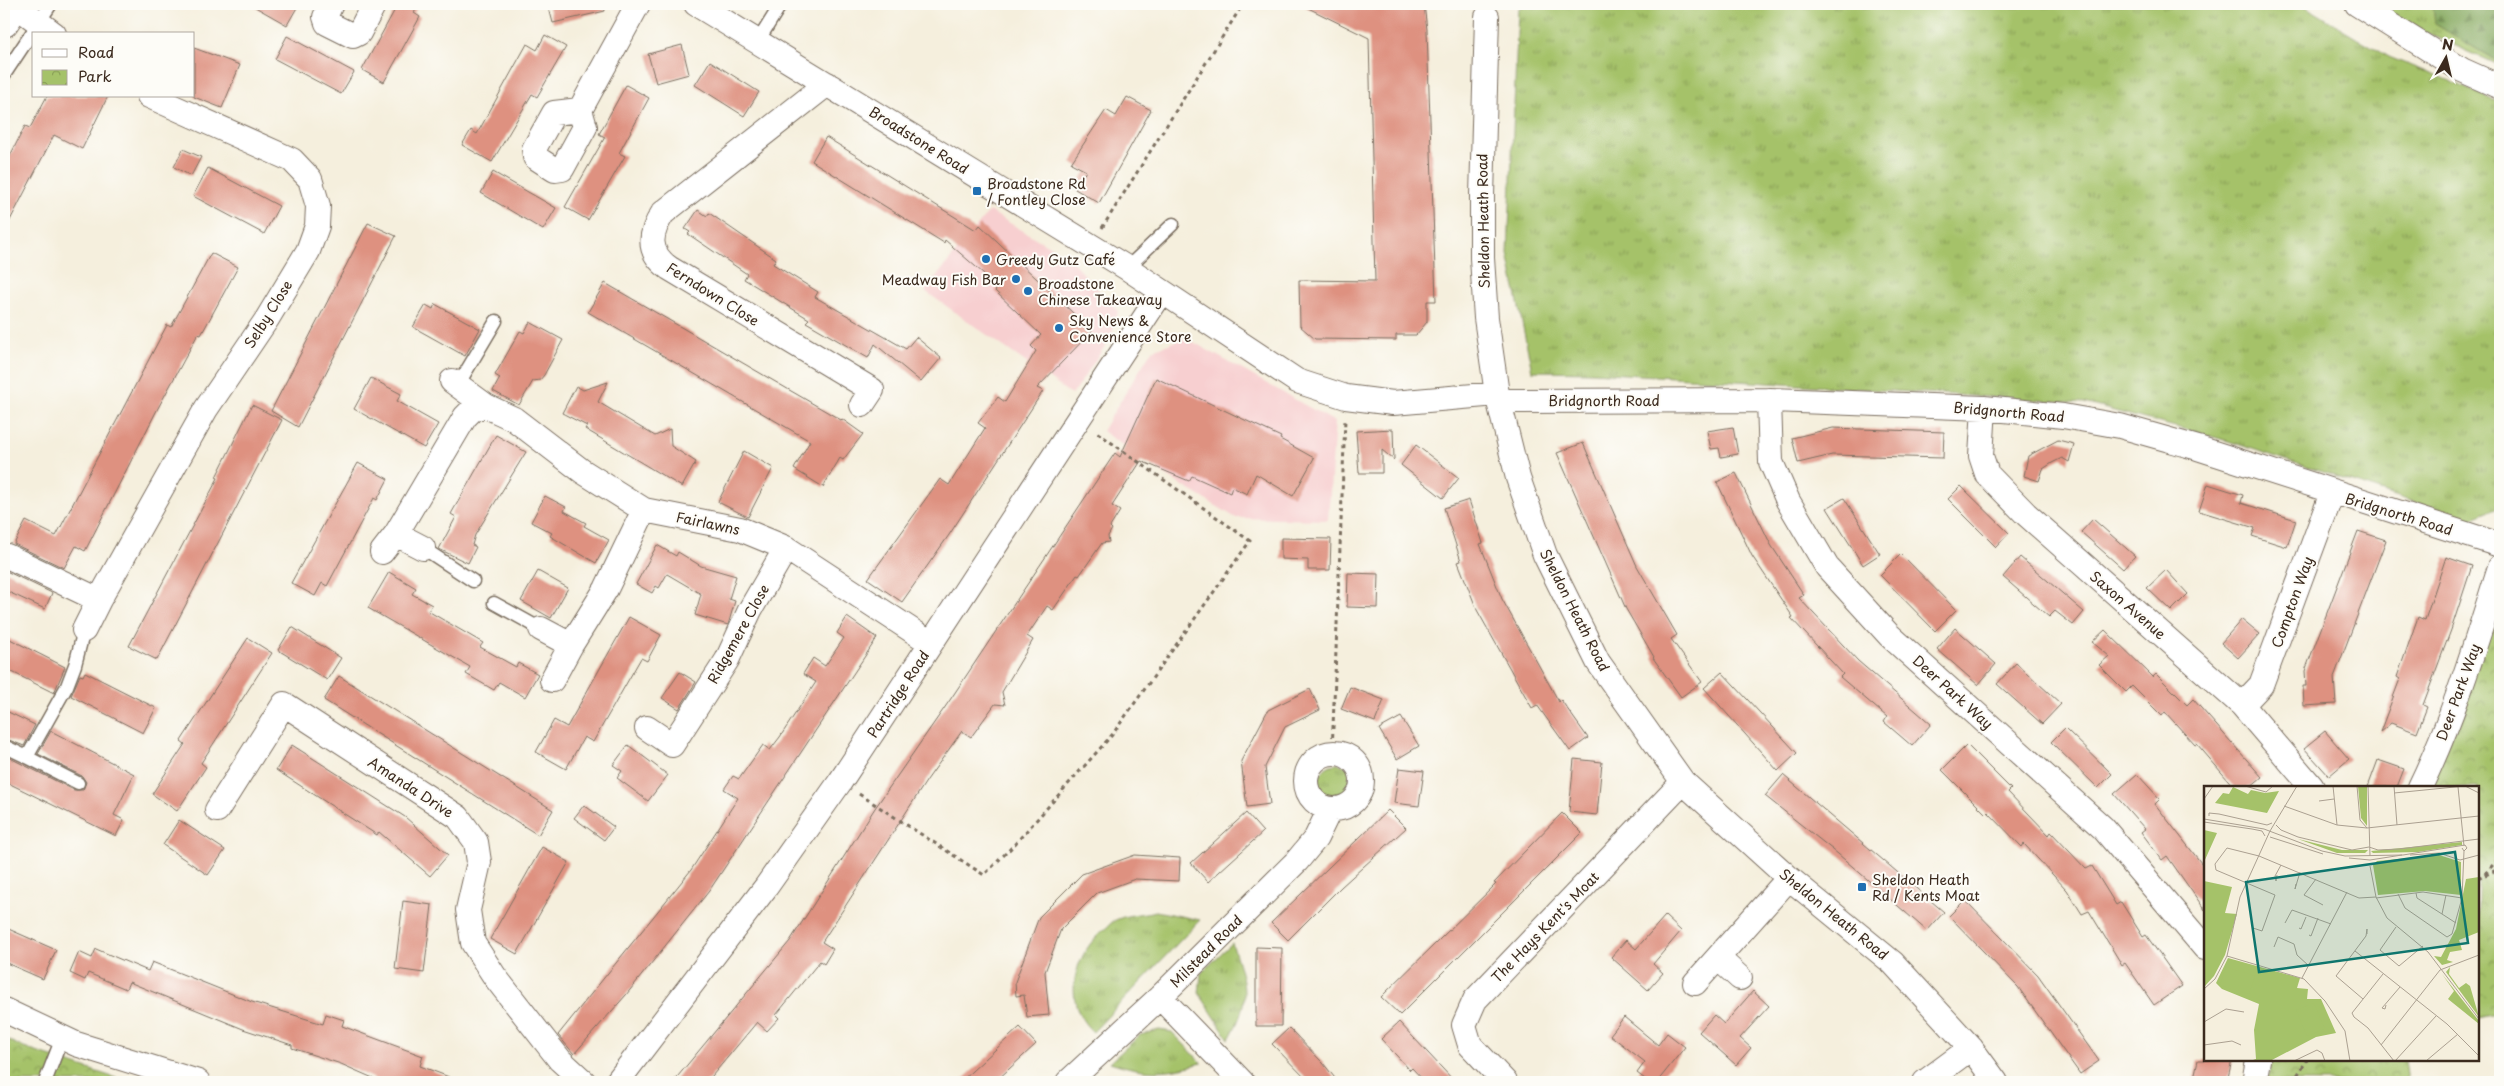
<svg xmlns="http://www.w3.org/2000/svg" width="2504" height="1086" font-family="'Playpen Sans',sans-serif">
	<defs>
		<pattern id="grass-tufts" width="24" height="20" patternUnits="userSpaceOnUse" patternTransform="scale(1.25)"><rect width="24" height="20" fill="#a5c269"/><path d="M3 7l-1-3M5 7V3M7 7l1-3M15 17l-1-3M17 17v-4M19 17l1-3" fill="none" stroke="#889e56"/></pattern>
		<pattern id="forest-firs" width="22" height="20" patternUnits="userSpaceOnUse" patternTransform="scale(1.25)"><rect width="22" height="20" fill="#84a85d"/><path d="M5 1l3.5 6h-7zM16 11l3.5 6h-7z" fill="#6d894c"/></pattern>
		<pattern id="park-crowns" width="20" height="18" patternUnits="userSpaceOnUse" patternTransform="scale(1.25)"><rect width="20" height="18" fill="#a5c269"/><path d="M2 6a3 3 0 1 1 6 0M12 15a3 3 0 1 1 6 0" fill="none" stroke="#889e56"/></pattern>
	</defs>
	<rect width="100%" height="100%" fill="#fdfcf7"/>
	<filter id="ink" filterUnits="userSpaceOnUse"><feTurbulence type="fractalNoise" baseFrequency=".02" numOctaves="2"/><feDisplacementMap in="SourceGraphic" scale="10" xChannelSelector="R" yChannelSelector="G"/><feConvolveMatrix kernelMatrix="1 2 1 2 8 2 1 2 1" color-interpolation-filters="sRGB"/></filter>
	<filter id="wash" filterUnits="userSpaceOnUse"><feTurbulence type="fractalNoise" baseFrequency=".0096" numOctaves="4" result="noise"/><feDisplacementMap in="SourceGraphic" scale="20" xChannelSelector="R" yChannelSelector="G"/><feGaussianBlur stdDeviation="1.12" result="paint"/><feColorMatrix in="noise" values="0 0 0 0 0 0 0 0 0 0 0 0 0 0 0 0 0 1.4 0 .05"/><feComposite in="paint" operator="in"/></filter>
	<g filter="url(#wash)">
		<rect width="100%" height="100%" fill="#f5efdd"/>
		<path fill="#f7cfd0" d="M989,211L1068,257L1118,311L1111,337L1072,395L925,291Z
			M1186,338L1335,422L1328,520L1236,518L1170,478L1102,431L1152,350Z"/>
		<path fill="url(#grass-tufts)" stroke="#707644" d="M1527,4H2284L2305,6L2389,57L2500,102V507L2468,520L2225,440L2084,403L1593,372L1532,371L1508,254L1518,9Z
			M2375,4H2500V66L2412,26Z
			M1319 782a18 18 0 1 1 36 0a18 18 0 1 1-36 0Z
			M1156,911L1200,920L1093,1032C1060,1002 1074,953 1106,928C1109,925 1114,920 1118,919C1129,914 1144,914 1156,911Z
			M1232,943C1245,984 1252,999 1229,1039L1199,993L1201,973Z
			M1159,1030L1172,1032L1202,1063C1166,1073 1146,1074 1110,1062L1140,1035Z"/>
		<path fill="url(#forest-firs)" stroke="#60693e" d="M2447,4H2500V63L2435,24L2433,6Z"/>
		<path fill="url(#park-crowns)" stroke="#707644" d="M2500,590V1014L2478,1019V787H2429Z
			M4,1038L24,1048L128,1082H4Z
			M2273,1060H2405L2408,1082H2266Z"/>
		<g id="blocks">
			<path fill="#de9180" d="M250,4H299L287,25Z
				M398,4H419L414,13L420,17L384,82L362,70Z
				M548,4H604L605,11L553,23Z
				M1300,4H1424L1427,30L1436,301H1427V322L1416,335H1396V340L1315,339L1300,326L1299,280L1375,281L1369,38Z
				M545,35L566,47L537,97L532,94L492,162L462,145L471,130L477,134L527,44L537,50Z
				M287,36L354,72L341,94L275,59Z
				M682,45L689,74L656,83L648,54Z
				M194,48L240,65L222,108L194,97Z
				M710,61L759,92L744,116L695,85Z
				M626,85L649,98L619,153L625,156L588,220L565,207L605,137L599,134Z
				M47,96H108L82,149L54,135L4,232V168L25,126L30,128Z
				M1127,97L1151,110L1099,203L1075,189L1086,171L1071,163L1106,110L1116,116Z
				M826,137L976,230L980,225L1092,331L1037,388L1043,391L949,535L902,602L868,579L940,479L949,485L985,428L978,423L998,397L1005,402L1036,351L1031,346L1041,335L995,291L999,287L945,240L944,243L812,161Z
				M183,149L201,157L191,176L174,167Z
				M208,168L279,206L264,234L193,196Z
				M493,172L556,208L543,230L481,193Z
				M698,210L707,216L709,213L776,259L773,264L818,292L815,297L906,349L916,337L941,358L921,382L875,344L868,358L806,322L809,319L744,279L747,274L688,234L690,232L685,229Z
				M368,223L396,236L298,427L271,411Z
				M211,253L238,267L201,335L198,334L158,408L85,551L76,546L64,568L14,544L26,521L56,536L167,325L171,327Z
				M605,283L841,420L842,419L863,434L843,460L840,458L823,487L794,469L810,441L588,312Z
				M435,304L480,329L465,356L413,327L426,305L433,309Z
				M530,322L563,340L544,375L540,380L533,381L519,405L493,391L500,378L495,375L520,331L524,333Z
				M371,378L401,394L397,401L438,424L424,448L354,409Z
				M1156,378L1281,437L1280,439L1314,458L1293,496L1256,474L1247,494L1232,487L1230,493L1192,476L1189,481L1141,461L1112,506L1120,511L1110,527L1112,529L1108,536L1109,542L1102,543L1079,576L1077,575L1053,610L1047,606L1027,636L1033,640L1002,692L1005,705L995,704L971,737L962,731L927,780L822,942L833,949L824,964L820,961L776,1015L779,1018L767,1031L757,1022L707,1082H673L790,941L875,808L950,700L1115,453L1120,457Z
				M608,382L598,402L655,436L670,429L671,446L696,462L682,487L585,429L587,426L562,413L576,386L583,390Z
				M252,405L282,420L157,660L129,646L218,478L216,477Z
				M1733,427L1738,454L1721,457L1719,448L1711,449L1707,431Z
				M1833,428L1944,432L1943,458L1832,455L1798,463L1792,438Z
				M1393,429L1394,460L1382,450V473H1359L1356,431Z
				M496,435L526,452L475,535L472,545L476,547L468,563L439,549L456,517L451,514Z
				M2058,440L2074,444L2069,462L2062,458L2052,463L2043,469L2039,481L2024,476L2028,456Z
				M1583,443L1637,566L1677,635L1671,639L1702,682L1681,697L1653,658L1654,657L1626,609L1557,453Z
				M1416,445L1459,478L1443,498L1401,465Z
				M744,451L773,468L748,517L718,502Z
				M358,463L388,479L377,500L374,498L327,586L322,583L315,596L291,583Z
				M1736,473L1771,545L1804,595L1799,598L1858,661L1931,724L1912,746L1884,722L1887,717L1840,677L1843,674L1791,618L1793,617L1752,556L1717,482Z
				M2208,484L2243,495L2241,503L2296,520L2287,547L2252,536L2255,528L2199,511Z
				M1961,486L2009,533L1996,547L1948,499Z
				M545,496L566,507L564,511L586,523L584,526L609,540L596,563L550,536L552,533L531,522Z
				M1844,498L1880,554L1863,565L1827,508Z
				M1469,500L1483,543L1480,544L1502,599L1559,702L1561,700L1588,738L1570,751L1537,705L1532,708L1477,610L1458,562L1461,561L1444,508Z
				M2093,519L2135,556L2123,569L2081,532Z
				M2358,531L2386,540L2334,677L2336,704L2304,706L2303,686H2306L2305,671Z
				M1281,538L1331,539L1330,570H1308V560L1281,559Z
				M657,545L676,556L678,552L701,566L736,576L729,599L735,601L728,625L695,615L701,594L667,574L659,588L656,586L652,593L636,584Z
				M1901,554L1956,610L1935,631L1880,575Z
				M2020,557L2084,612L2073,625L2055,611L2049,617L2003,577Z
				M2446,557L2472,566L2451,630L2423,705L2427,707L2417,733L2391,723L2380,732L2400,679L2397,677L2418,617L2425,620Z
				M4,570L52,593L45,609L4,590Z
				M2166,570L2188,594L2171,611L2147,588Z
				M538,571L568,588L551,618L521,601Z
				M389,572L416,588L412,594L432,605L428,611L483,643L480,647L516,667L518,663L538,674L525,697L499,682L494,690L466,674L470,667L368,608Z
				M1348,573L1379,574L1378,608L1347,607Z
				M629,617L661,635L647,661L641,658L593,742L584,737L566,769L536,752L554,720L567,727Z
				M847,617L877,638L709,891L626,995L574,1054L558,1035L691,870L738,798L724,789L733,776L739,779L763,745L770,750L780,737L816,682L803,674L813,658L825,666L844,638L837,633Z
				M2242,619L2260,634L2238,658L2221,643Z
				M292,627L341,658L327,680L278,650Z
				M1955,628L1996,664L1978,685L1937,649Z
				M2105,630L2153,677L2156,674L2187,705L2193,699L2262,777L2250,787H2234L2197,744L2195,745L2165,712L2162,716L2132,686L2126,692L2099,665L2109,656L2092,642Z
				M4,636L65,667L54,693L4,668Z
				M248,638L272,653L201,763L206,767L177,811L152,794L185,744L181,741Z
				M2016,663L2061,704L2042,724L1997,684Z
				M85,672L156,708L143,733L71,696L80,675L83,676Z
				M680,672L696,682L679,709L662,698Z
				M1722,672L1797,753L1778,771L1704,688Z
				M339,676L553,810L538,835L324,700Z
				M1350,687L1384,700L1375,722L1341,709Z
				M1310,689L1320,710L1285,727L1265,767L1270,804L1247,807L1241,761L1268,710Z
				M4,710L35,725L24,746L4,738Z
				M1401,717L1419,746L1397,759L1379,729Z
				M2065,728L2112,774L2098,788L2051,742Z
				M51,731L134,774L114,815L124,820L116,836L4,781V755L74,790H83L86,782L82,776L38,754Z
				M2325,731L2349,759L2329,776L2304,748Z
				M292,745L405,817L448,855L430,876L379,832L377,835L276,770Z
				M628,745L668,775L648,801L617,778L622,771L613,765Z
				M1967,745L2011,789L2008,792L2049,835L2051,832L2086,869L2092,866L2116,905L2121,902L2143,937L2146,935L2182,986L2154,1005L2125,963L2122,965L2089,911L2082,914L2067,890L2024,844L2022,847L1988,812L1986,814L1942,770Z
				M1574,759L1602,762L1597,815L1569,812Z
				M2378,760L2404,769L2397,787H2368Z
				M1399,768L1424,771L1419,806L1394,803Z
				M2137,774L2160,799L2155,804L2205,868V910L2167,856L2162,860L2141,832L2145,829L2114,794Z
				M1783,775L1944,912L1927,931L1838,854L1765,796Z
				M584,805L614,827L604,840L574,818Z
				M1388,810L1406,828L1341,887L1288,940L1271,923Z
				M1246,813L1263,832L1208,882L1191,863Z
				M1562,813L1582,833L1400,1015L1381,997L1496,884L1494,883Z
				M179,820L225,850L208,875L163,845Z
				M542,847L569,862L517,954L490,939Z
				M1135,855L1180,858L1179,881L1135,879L1097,893L1061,929L1045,972L1049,1015L1027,1017L1024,995L1016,996L1015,982L1039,917L1082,874Z
				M1965,900L2038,975L2099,1061L2080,1074L2018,987L1949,916Z
				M403,901L432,905L424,973L395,969Z
				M1665,916L1681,931L1653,964L1663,973L1648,990L1611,957L1626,940L1636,949Z
				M4,927L56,950L43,979L4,962Z
				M1256,947L1282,948L1281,1026H1256Z
				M96,949L148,971L152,962L252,1002L323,1024L326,1014L344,1020L342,1026L423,1056L420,1066L457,1080V1082H382L341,1064L292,1048V1045L243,1029L129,982L126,989L88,973L85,980L70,973L79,952L92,958Z
				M1753,991L1769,1006L1740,1038L1751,1048L1736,1065L1699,1032L1714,1015L1724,1024Z
				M1624,1017L1658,1045L1667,1033L1685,1047L1657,1082H1649L1637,1073L1645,1062L1610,1035Z
				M1399,1022L1428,1053L1455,1082H1425L1412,1068L1410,1070L1381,1039Z
				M1020,1027L1036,1044L995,1082H960Z
				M1289,1028L1323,1063L1338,1082H1309L1272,1044Z
				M2198,1060H2232L2227,1082H2193Z"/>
		</g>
	</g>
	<g filter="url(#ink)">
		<use href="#blocks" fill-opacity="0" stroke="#7c6f61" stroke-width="1"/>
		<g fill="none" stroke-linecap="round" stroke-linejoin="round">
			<defs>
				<path id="lane" d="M758,41L781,4
					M4,75L51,4
					M1127,268L1173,224
					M458,385L496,321
					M423,548L473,581
					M494,603L541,629
					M4,746L27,757L67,686L75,665L84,630
					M27,757L78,783
					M45,1082L62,1038"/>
				<path id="street" d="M14,4L54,34
					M331,4L325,17L327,23L353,36L359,33L374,4
					M696,4L1127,268L1297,381L1346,397L1393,403L1497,394
					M2357,4L2462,70L2500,87
					M1487,17L1482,196V258L1486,318L1497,394L1518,478L1545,555L1598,662L1683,782L1789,878L1893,963L1971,1048L1996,1082
					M827,84L663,213C649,234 647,252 669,268L872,390L862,405
					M580,110L554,113L534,149L535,157L555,170L562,169L585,127L580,110L638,4
					M452,381L486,406
					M1769,400L1771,462L1788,501L1827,567L1889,635L2103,828L2205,948
					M1499,401L1769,400L1984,408L2063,416L2120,426L2198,448L2500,545
					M1984,408L1981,456L1987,474L2026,514L2242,705L2312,787
					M396,534L423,548
					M382,552L396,534L465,417L474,408L486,406L514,419L582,471L644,510L740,529L786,548L931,643
					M7,556L99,600L206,409L267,319L308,251L317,226L318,206L310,179L292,160L149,96
					M541,629L571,645L606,589L644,510
					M84,630L99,600
					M552,680L571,645
					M2242,705L2261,685L2332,493
					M647,728L672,745L727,660L750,610L786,548
					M1306 781a28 28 0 1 1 56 0a28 28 0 1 1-56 0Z
					M2420,787C2454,717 2476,642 2500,567
					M217,810L284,704L458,817L476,842L479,862L468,910L473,943L495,977L560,1060L584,1082
					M1718,958L1740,978
					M1695,983L1789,878
					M1160,997L1242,1082
					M4,1010L76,1044L198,1082
					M617,1082L766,887L840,782L1161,293
					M1068,1082L1160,997L1297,861L1316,838L1330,809
					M1505,1082L1470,1045L1464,1025L1475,1000L1683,782
					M1925,1082L1971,1048
					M2254,1082L2258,1060"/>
				<path id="secondary" d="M4,23L17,4"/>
			</defs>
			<use href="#lane" stroke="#7c6f61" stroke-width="15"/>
			<use href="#street" stroke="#7c6f61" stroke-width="26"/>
			<use href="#secondary" stroke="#7c6f61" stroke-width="30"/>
			<path stroke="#7c6f61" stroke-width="3" stroke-dasharray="4 4" stroke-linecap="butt" d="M1102,228L1243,4
				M1332,753L1345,419
				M859,794L984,875L1014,845L1112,735L1250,541L1095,431
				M2485,875L2500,869
				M2478,878L2484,875L2500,857
				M2293,1082L2307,1060"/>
			<use href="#lane" stroke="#fff" stroke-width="12"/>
			<use href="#street" stroke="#fff" stroke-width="24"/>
			<use href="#secondary" stroke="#fff" stroke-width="28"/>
		</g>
	</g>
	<g fill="#1f6fb2" stroke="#fdfcf7" stroke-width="2">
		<rect x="972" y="186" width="10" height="10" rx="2.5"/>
		<circle cx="986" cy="259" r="5"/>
		<circle cx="1016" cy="279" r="5"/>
		<circle cx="1028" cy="291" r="5"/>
		<circle cx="1059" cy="328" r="5"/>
		<rect x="1857" y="882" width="10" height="10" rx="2.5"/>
	</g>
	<g text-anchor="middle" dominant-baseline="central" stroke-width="4" stroke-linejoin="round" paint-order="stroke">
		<g font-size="14" fill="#3b2a1e" stroke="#fdfcf7">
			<text transform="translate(919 140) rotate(32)">Broadstone Road</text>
			<text transform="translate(1483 221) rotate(-91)">Sheldon Heath Road</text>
			<text transform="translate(713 294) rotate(32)">Ferndown Close</text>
			<text transform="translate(268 314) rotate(-58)">Selby Close</text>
			<text x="1604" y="400">Bridgnorth Road</text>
			<text transform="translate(2009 412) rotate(5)">Bridgnorth Road</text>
			<text transform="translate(2399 514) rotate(17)">Bridgnorth Road</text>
			<text transform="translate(708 523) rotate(12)">Fairlawns</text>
			<text transform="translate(2292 602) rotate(-70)">Compton Way</text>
			<text transform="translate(2128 605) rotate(41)">Saxon Avenue</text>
			<text transform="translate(1575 610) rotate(63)">Sheldon Heath Road</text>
			<text transform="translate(738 634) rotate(-61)">Ridgemere Close</text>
			<text transform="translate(1953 692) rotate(42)">Deer Park Way</text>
			<text transform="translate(2458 692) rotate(-70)">Deer Park Way</text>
			<text transform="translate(898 694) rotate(-57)">Partridge Road</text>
			<text transform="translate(411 787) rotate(33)">Amanda Drive</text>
			<text transform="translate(1834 914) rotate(39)">Sheldon Heath Road</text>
			<text transform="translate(1545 927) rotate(-46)">The Hays Kent's Moat</text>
			<text transform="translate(1206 951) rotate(-45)">Milstead Road</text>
		</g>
		<g font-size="14" fill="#3b2a1e" stroke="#fdfcf7" text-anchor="start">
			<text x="987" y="183">Broadstone Rd<tspan x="987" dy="16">/ Fontley Close</tspan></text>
			<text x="996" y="259">Greedy Gutz Café</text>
			<text x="1006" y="279" text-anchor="end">Meadway Fish Bar</text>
			<text x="1038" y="283">Broadstone<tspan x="1038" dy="16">Chinese Takeaway</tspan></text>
			<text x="1069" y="320">Sky News &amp;<tspan x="1069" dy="16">Convenience Store</tspan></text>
			<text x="1872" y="879">Sheldon Heath<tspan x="1872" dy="16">Rd / Kents Moat</tspan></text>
		</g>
	</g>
	<g transform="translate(2204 786)">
		<rect width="275" height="275" fill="#f5efdd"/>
		<path d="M154,0H163V40L157,32ZM0,44L13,47L0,76ZM94,53L138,64H164L161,67H133ZM258,56V59L214,66L169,67L167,65ZM235,69L257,76V109L221,105L174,109L169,79L173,75ZM246,181L245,188L255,202L262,197L266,200L275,231L242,186ZM238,188L275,235V238L244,213L250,205Z" fill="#a5c269"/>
		<path d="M275,91V146L255,154L258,164L246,166L243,174L249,176L238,179L230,170L237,171L252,143L262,93ZM0,95L28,101L21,127L33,128L21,169L10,190L0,201ZM24,172L96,192L93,202L104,203L103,213H117L132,247L112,251L66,275H46L52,273L50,244L55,218L18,203L12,197Z" fill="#a5c269"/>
		<path d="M29,1L44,8L47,4L61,7L75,5L63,27L11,17L19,7L25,8Z" fill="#a5c269"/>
		<path d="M22,181L51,190L45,208L16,199ZM110,217L121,243L103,250L92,224Z" fill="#a5c269"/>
		<path fill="none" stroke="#aba091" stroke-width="1" d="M41,0L62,6L69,0M129,0L133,39M153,0L156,34L163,42M164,0L166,70M190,0L193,39M254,1L260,60M190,7L261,0L275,7M0,13L9,0M115,15L130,13M80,20L133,39L163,42L275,30M5,30V27L15,28L63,39L68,37M0,33L60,43L118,65L141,70L199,69L261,59L263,62L260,65L258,62M0,36L48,43L58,45L61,50M72,39L77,44L94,51L148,64L165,61L174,64L195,63L275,53M66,51L119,68M206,69L235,67L256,74L275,69M145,72L166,74L198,69M166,80L172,111L183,132L224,166L275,233M73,89L72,95L71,90L77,79M112,93L100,109L119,119M92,98L91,103L96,86M212,107L213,112L252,137M194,108L201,122L243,151L248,148L258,112M172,112L219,106L258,112L260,65M238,128L242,109M81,137L88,124L127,138M192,141L176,164L195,180L219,160M49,142L58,145L71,109L12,84L11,78L23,62L55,70L155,112L172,111M95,142L97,143L102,131M105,149L107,150L114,132M70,161L74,151L90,158L93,169L105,180M151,165L243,238L275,270M23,170L100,193L121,215L141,245L146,275M98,192L143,106M0,203L11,193L23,170L36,111L66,45L93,0M159,213L132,190L162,150L163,143V148M182,219L181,223L178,222L196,201M150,231L164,242L190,275M150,231L148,227L179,188M0,236L22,223L40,226M0,259L28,255L37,259M177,259L236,184L275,169M90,275L113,264L118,267L121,275M191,275L232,230M222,275L254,248"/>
		<path fill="#0f766e" fill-opacity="0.15" stroke="#0f766e" stroke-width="2.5" d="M251,66L264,157L55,186L42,96Z"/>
		<rect width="275" height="275" fill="none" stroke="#3b2a1e" stroke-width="2.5"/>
	</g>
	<rect width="2504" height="1086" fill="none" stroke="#fdfcf7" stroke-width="20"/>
	<rect x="32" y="32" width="162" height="65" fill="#fdfcf7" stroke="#afa8a0"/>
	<rect x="42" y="49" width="25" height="8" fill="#ffffff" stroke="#afa8a0"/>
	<text x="78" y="58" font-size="15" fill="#3b2a1e">Road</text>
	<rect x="42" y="70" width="25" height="15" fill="url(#park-crowns)" stroke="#afa8a0"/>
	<text x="78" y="82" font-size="15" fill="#3b2a1e">Park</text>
	<g transform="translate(2446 58) rotate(8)" stroke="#fdfcf7" stroke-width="4" paint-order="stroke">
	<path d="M0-4L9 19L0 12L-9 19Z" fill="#3b2a1e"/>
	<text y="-8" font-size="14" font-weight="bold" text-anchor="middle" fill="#3b2a1e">N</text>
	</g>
</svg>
